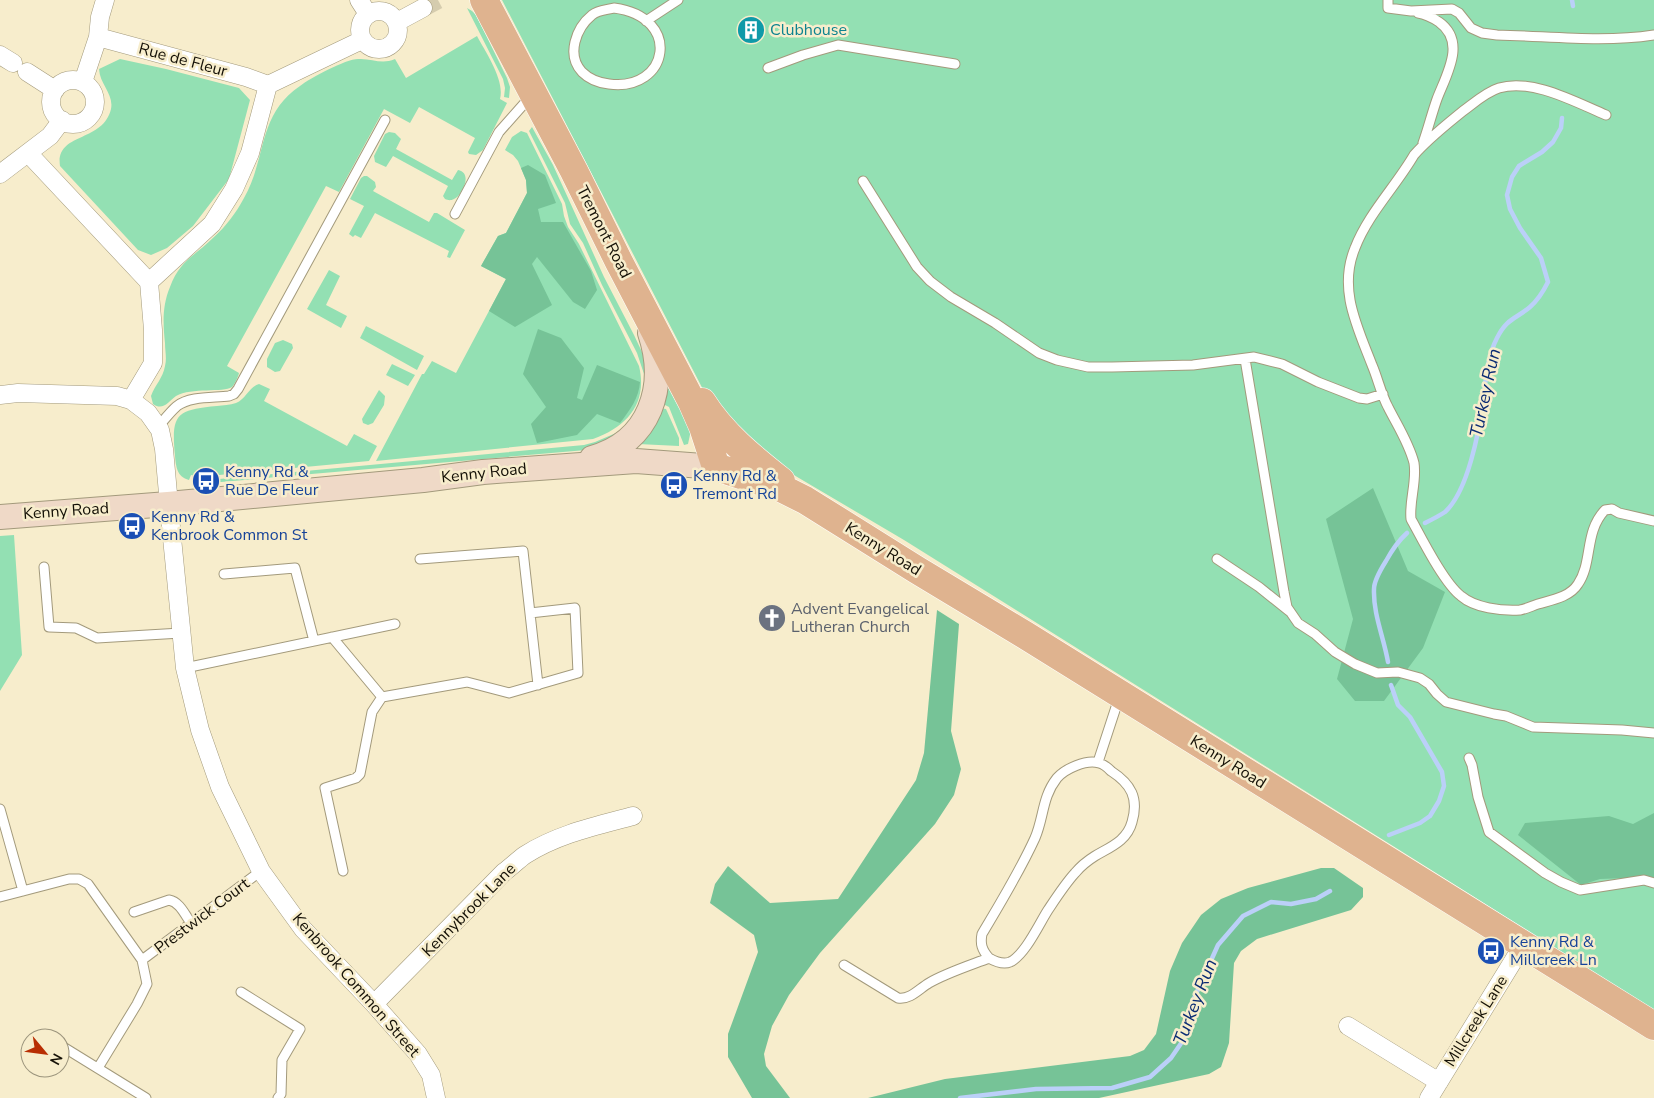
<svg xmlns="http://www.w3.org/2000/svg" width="1654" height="1098" font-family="'Nunito Sans',sans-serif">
	<rect width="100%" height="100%" fill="#f7edcc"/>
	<path fill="#93e0b3" d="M502,0H1654V1012L1468,893L904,540L765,458L709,401Z
		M467,8L472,11L476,15L507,78L510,87L509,98L504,97L505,88L503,79Z
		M477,36C486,53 505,80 500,99L507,103L483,150L476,155L469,154L468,152L475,138L419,107L410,123L384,109L339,192L326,186L227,366L239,373C238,377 235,384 232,387C223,393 192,387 176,396C168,402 163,411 153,404L151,396C155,385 163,378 165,366C167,358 165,351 165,343C163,324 162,306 170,287C180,260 195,256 214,237C226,226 236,213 244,198C267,158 257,115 300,86C310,78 346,59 358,59C372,58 381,65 395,59L406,78Z
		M120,59L166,69L239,88L250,100L229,179L193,226L167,248L151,255L138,250L60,166C55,132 103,143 111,109C114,94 100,85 99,69Z
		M532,127L553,165L604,277L634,335L649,367L645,377L637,353L602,285L583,243L570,224L565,203L529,131Z
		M521,131L527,133L562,204L564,216L568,227L579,244L639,366C648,403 627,427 593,439L376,461L422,374H424L432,361L456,373L506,279L481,266L498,236L506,233L527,193L526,180L518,161L513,155L505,150L512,137Z
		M389,132L395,133L401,139L396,149L452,180L458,170C474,173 461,197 454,199C450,201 448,200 445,199L443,196L448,186L393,156L386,167L375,162L374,156L385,134Z
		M364,176H367L375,182L376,187L373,191L429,222L434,213H437L465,230L450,258L447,257L449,251L375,213L361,238L355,235L353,237L349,234L364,206L350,199L361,178Z
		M329,270L340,276L326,305L347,316L341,328L307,309Z
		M366,326L424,356L417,370L360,338Z
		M283,340L292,344L293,348L280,371L275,372L267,367V359L275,343Z
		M392,364L415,375L408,386L386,375Z
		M259,384L270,389L264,401L347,446L354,434L377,446L369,461L198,477L191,475L189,480C177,477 176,467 175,456C171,414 176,410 217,406C223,405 230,405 236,403C246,399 249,387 259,384Z
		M666,389H669L691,430L688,444L684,445L669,407L661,403Z
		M379,390L385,396L384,405L373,423L368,425L363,423L362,419Z
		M660,408L666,409L679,438V446L638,444Z
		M630,427L586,450L198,484V481L584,445L595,442Z
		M14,535L22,655L0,691V536Z"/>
	<path fill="#76c397" d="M528,165L545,175L556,203L538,209L541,222H563L591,271L597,290L585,309L573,302L537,257L532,264L552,305L515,327L489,311L506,279L481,266L498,236L506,233L527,193L526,180L521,168Z
		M538,329L561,338L584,368L577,398L582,400L597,365L640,382C639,398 630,410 620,423L597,414L577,435L537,443L531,424L546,407L523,374Z
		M1373,488L1408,571L1445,592L1423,648L1384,701H1355L1337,679L1353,619L1326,519Z
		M937,610L959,624L951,731L961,769L954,795L935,824L820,953L789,995L772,1026L764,1054L766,1066L790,1098H752L728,1057V1034L758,952L754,935L710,903L715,884L728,866L770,903L838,899L916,780L924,753Z
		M1654,813V877L1600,879L1581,885L1518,835L1525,823L1609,816L1633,824Z
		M1321,868H1334L1363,888V897L1351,910L1257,939L1241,951L1234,963L1229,1043L1221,1067L1209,1074L1099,1098H868L945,1079L1130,1056L1144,1050L1156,1034L1170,971L1182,943L1201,915L1221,899L1248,888Z"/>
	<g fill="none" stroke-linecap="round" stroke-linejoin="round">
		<path stroke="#bbd0f8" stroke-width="4.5" d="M1572,0L1573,6
			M1425,523C1431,520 1439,516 1445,512C1468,491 1479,432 1483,401C1486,380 1487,357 1497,338C1507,318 1516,319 1530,307C1538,300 1543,292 1548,282L1541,258L1520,228L1510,209L1507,195L1512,177L1519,166L1542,152L1553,142L1561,128L1562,118
			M1388,662C1384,638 1373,614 1374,589C1374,580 1381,569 1386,561C1392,550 1397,542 1407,533
			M1389,835L1420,823L1430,816L1439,801L1444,786L1442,772L1410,717L1398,705L1391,685
			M960,1098L1036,1089L1112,1088L1150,1077L1171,1058L1184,1039L1191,1005L1218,945L1243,916L1271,902L1291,904L1316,899L1330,891"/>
		<path stroke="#d5ccae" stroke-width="18" stroke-dasharray="18 9" stroke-linecap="butt" d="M423,8L438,0"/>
		<defs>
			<path id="service" d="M1388,0V8L1411,11L1452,9L1459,13L1471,28L1482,33L1497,35C1549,36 1602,43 1654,35
				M614,8C683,17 669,92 609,84C600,83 589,79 582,72C566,55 576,28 592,15C598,10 607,10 614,8Z
				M1418,13C1425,14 1433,18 1439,22C1467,42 1446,75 1437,99C1432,113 1428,129 1423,143
				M646,21L678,0
				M768,68L803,55L838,45L955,64
				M1606,115C1575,102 1532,78 1499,88C1486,92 1474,103 1463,111C1446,125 1429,138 1414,155C1396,186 1368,214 1355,248C1338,289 1357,326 1372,365C1378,379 1381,394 1388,407C1397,425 1409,443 1414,463C1417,482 1409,501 1411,519C1422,539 1444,583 1461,596C1475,608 1501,611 1520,610C1526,609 1532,606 1538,604C1552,600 1570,597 1578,584C1593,562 1584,532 1605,510L1612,509L1619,513L1654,521
				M863,181L917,267L930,281L951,297L995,323L1039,353L1057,360L1088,367H1112L1193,365L1254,357L1282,364L1318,382L1359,398L1367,399L1383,394
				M455,214L499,132L530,97
				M1245,359L1284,592L1287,607L1298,623L1315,634L1335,652L1355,664L1377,673L1398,672L1420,678L1429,684L1437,694L1446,702L1494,714L1506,716L1533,727L1622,730L1654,733
				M158,427C164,420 170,412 177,406C190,396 213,398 229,396L234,394L238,389L385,120
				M420,559L523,551L538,685
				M1217,559L1259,587L1289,611
				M44,567L49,627L76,628L97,638L181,633
				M224,574L295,568L314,641
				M332,637L382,697
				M185,668L395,624
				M1469,758L1472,765L1478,797L1489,832L1545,873L1561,882L1580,890L1644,880L1654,883
				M1098,762L1119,698
				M0,809L23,891
				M343,871L325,788L356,778L360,774L372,712L382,697L467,682L509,693L578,673L575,608L530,613
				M0,897L69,879H79L88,884L142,960L147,984L137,1004L98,1068
				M134,912L169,900C180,902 185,915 191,923
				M142,960L261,871
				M844,965L898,998C910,1000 919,989 929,983C946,973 971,965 989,958C996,962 1003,965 1010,962C1025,955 1039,924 1048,910C1056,898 1065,884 1075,873C1080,867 1087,861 1095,856C1110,847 1127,841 1132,822C1139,798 1131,784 1111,771C1108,768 1103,764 1099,763C1086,759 1065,769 1057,778C1042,797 1044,817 1035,838C1020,871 1001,902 982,934C980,944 982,950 989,958
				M241,992L300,1029L282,1060L281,1094L278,1098
				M60,1045L146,1098"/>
			<path id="minor" d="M359,0L368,14
				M360 30a19 19 0 1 1 38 0a19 19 0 1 1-38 0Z
				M397,22L423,8
				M98,37L246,77L268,85
				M0,55L13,63
				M27,72L55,90
				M51 102a22 22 0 1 1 44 0a22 22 0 1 1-44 0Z
				M83,82L98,37L100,17L105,0
				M28,153L149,282
				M0,174L50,136L62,120
				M0,395L18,393L117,396L131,400L148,413L160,430L164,449L172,538L185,668L200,730L220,787L261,871L303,929L374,1004L418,1054L431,1075L436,1098
				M131,400L153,363V330L149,282L212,224L234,189L250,153L268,85L362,40
				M374,1004L504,872C511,867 518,860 525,855C558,834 596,826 633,816
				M1348,1026L1439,1082
				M1429,1098L1523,945"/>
			<path id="secondary" d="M592,458C650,442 668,387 650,333
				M0,517L168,504L423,480L483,472L636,461L716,467"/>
			<path id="primary" d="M484,0L574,171L619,262L692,402L703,427L716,467L781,488L805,500L917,570L1025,635L1654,1026
				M702,402C722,434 752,458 781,481"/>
		</defs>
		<use href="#service" stroke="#a39a7c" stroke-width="11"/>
		<use href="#minor" stroke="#a39a7c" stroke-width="19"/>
		<use href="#secondary" stroke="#a39a7c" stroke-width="26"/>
		<use href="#primary" stroke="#fff" stroke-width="29"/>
		<use href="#service" stroke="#fff" stroke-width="9"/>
		<use href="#minor" stroke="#fff" stroke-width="18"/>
		<use href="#secondary" stroke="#efd9c7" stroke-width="24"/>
		<use href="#primary" stroke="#dfb38f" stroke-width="28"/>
	</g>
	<defs>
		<symbol id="building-disc" viewBox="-11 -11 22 22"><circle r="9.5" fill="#0f9aa8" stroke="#f7edcc"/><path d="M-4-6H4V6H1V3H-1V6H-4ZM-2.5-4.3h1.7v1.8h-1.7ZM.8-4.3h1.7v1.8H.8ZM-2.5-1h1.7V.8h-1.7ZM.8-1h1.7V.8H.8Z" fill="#fff"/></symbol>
		<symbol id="bus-disc" viewBox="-11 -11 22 22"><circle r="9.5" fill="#1a4fb4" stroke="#f7edcc"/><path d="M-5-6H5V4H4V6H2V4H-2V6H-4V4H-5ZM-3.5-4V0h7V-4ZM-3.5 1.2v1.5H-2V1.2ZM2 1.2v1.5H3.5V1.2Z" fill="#fff"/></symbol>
		<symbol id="church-disc" viewBox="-11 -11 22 22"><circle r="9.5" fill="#6b7280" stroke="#f7edcc"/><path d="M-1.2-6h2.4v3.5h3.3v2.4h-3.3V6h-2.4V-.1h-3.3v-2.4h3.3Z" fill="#fff"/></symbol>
	</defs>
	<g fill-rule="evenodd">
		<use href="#building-disc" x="735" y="14" width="32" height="32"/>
		<use href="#bus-disc" x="190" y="465" width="32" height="32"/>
		<use href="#bus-disc" x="658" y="469" width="32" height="32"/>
		<use href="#bus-disc" x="116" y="510" width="32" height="32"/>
		<use href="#church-disc" x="756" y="602" width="32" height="32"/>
		<use href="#bus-disc" x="1475" y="935" width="32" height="32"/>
	</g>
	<g text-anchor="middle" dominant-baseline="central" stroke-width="5" stroke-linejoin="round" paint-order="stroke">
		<g font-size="16" fill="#0d838f" stroke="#f7edcc" text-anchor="start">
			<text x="770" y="30">Clubhouse</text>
		</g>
		<g font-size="16" fill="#141006" stroke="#f7edcc">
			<text transform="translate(183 60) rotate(15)">Rue de Fleur</text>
			<text transform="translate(604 232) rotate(63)">Tremont Road</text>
			<text transform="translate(484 473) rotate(-6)">Kenny Road</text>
			<text transform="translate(66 511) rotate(-4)">Kenny Road</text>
			<text transform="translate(883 549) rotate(32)">Kenny Road</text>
			<text transform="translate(1228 762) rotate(32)">Kenny Road</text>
			<text transform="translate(469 910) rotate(-45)">Kennybrook Lane</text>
			<text transform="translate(202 916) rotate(-37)">Prestwick Court</text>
			<text transform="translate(356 985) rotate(49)">Kenbrook Common Street</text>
			<text transform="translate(1476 1021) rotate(-58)">Millcreek Lane</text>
		</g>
		<g font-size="16" fill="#164399" stroke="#f7edcc" text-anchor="start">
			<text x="225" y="472">Kenny Rd &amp;<tspan x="225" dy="18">Rue De Fleur</tspan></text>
			<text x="693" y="476">Kenny Rd &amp;<tspan x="693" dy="18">Tremont Rd</tspan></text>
			<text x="151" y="517">Kenny Rd &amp;<tspan x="151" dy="18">Kenbrook Common St</tspan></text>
			<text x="1510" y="942">Kenny Rd &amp;<tspan x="1510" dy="18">Millcreek Ln</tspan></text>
		</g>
		<g font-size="16" fill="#5b616d" stroke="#f7edcc" text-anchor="start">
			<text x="791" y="609">Advent Evangelical<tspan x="791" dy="18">Lutheran Church</tspan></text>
		</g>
		<g font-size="18" font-style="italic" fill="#0a2b73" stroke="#f7edcc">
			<text transform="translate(1485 393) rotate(-78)">Turkey Run</text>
			<text transform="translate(1195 1002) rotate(-69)">Turkey Run</text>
		</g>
	</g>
	<g transform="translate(45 1053) rotate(119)"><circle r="24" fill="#f7edcc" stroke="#9c957d"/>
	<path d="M0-4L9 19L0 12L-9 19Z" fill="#b82e03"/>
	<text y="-8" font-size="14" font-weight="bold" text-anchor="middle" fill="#141006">N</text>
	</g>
</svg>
